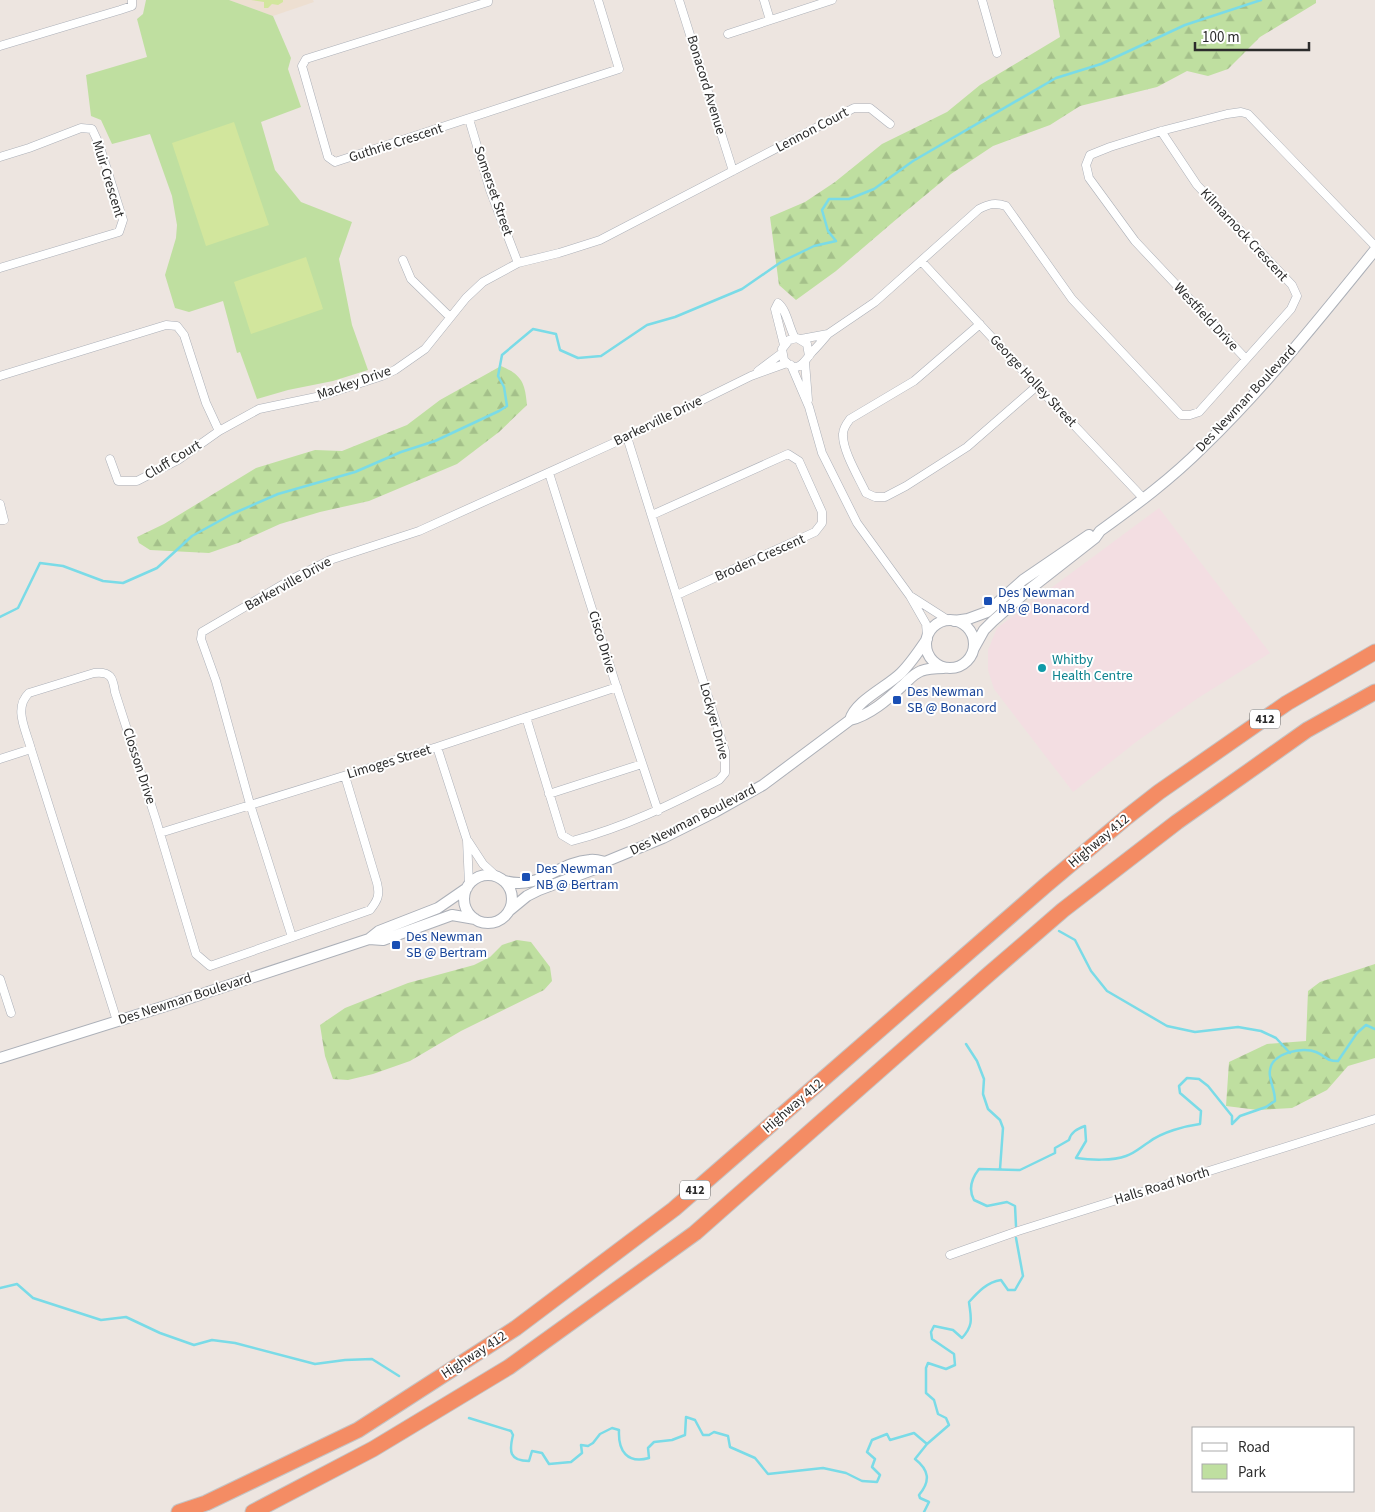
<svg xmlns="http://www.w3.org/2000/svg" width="1375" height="1512" font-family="'Source Sans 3',sans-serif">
	<defs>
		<pattern id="forest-firs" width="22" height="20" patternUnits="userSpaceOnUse" patternTransform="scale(1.25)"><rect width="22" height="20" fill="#bfdfa0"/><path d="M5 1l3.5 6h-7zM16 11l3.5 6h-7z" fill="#a4c08a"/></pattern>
	</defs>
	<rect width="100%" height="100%" fill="#ede5e0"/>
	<path fill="#eddfd1" d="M229,0H313L314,2L273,16Z"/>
	<path fill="#f3dee2" d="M1159,508L1270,653L1198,698L1136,742L1073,792L994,689L988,670V650L997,628Z"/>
	<path fill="url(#forest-firs)" d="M1053,0H1316V3L1260,37L1228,69L1208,76L1187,71L1157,87L1080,106L1050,125L993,146L951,174L899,217L836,271L796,300L779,285L770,217L805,202L835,182L882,144L947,112L980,85L1060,37Z
		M501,366C522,375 525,383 527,405L499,432L457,464L369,501L320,512L280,524L238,543L209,553L150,550L139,543L137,537L164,524L256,468L315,450L342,451L407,425L440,400Z
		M517,940L531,942L550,967L552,981L544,990L461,1031L410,1061L373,1074L348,1080L333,1079L325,1056L320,1025L345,1008L408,983L474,965L490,957L502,945Z
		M1375,964V1058L1348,1066L1327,1090L1292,1108L1258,1110L1226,1106L1229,1062L1267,1044L1306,1041L1308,991L1320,982Z"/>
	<path fill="#bfdfa0" d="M146,0H229L273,16L291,58L288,69L301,107L261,122L275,170L301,202L352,222L339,259L352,325L368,370L333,381L288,390L257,399L240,352L237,353L223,301L189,312L175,308L165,275L176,238L177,225L172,196L150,134L112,144L101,120L91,116L86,75L147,57L137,19L143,14Z"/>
	<path fill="#d2e69d" d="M251,0H283V2L278,5L272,4L268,8H264V2Z
		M234,122L269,225L206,246L172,143Z
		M306,257L323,309L251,334L234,282Z"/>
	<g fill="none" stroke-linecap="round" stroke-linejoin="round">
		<path stroke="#7adbe7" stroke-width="2.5" d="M0,617L18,608L40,563L63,566L103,581L123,583L157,568L192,536L232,514L278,494L355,472L401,452L435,441L499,411L507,406L504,387L498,376L502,355L533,329L556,334L560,350L578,358L601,356L647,325L675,317L742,289L781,262L814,246L836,241L828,231L822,210L829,199H849L874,189L913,161L1056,78L1101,64L1185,25L1261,0
			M1059,931L1075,940L1091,971L1107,991L1167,1026L1195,1032L1238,1027L1261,1031L1276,1038L1290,1053
			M966,1044L977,1061L984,1079L983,1094L988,1109L1000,1120L1003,1128L1000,1169
			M1016,1226L1015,1206L1007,1202L987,1206L974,1200C968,1189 972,1178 979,1169L1020,1170L1055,1153V1148L1069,1140C1071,1132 1077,1129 1085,1126L1086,1141L1076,1158C1090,1160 1113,1161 1126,1156C1135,1153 1141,1147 1149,1142C1162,1132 1185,1126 1200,1124L1201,1111L1180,1093L1179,1086L1187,1078L1199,1079L1208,1086L1232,1116V1124L1240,1116L1266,1107L1275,1101C1275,1088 1268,1079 1270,1070C1272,1053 1303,1046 1316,1052C1326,1056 1325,1061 1338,1061L1357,1033L1366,1025L1375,1029
			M0,1288L17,1284L33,1298L101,1320L126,1317L160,1333L194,1345L212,1340L235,1343L315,1364L345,1360L372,1359L399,1376
			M469,1418L511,1431L513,1435C509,1451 509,1461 529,1461L532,1451L542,1453L549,1464L571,1462L582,1453L581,1445L588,1446L593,1443L600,1434L612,1428L619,1430C618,1451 627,1464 649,1458L648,1448L654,1442L672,1440L685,1435L686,1417L695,1420L703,1435H709L714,1432L728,1436L730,1447L755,1458L768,1474L823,1468L846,1473L862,1481L877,1482L880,1475L872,1467L875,1459L867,1452L872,1440L887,1434L890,1440L914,1433L927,1444
			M924,1512L929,1502L920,1498L919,1495C931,1481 929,1470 915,1459L927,1444L949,1425L946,1418L938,1414L934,1400L926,1393V1368L928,1363L946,1369L955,1365L954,1354L932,1339L931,1332L934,1326L953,1330L962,1338C974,1325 971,1318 969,1302C978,1292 987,1282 1001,1280L1008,1290H1015L1023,1276L1016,1238"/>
		<defs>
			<path id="minor" d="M488,0V2L306,59L302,66L328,157L335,162L619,69L598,0
				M679,0L733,171
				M764,0L770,20
				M982,0L997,53
				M728,34L832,0
				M0,46L120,10L132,6V0
				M469,119L490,190L518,263
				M0,157L29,148L81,128L92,129L99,144L123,220L119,232L0,268
				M403,260L411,279L450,317
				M922,262L1037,386L1144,499
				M980,324L914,381L850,419C847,423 843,428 843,434C842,450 859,478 866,493L875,497H885L906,486L967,447L1037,386
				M801,339L828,334L875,302L979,209C989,204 995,202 1006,206L1072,299L1181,415H1190L1199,412L1291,309L1297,296L1292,285L1197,185L1161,131
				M784,345L775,309L778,303C787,310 789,328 795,338
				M809,356L807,344L797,338L789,340L782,349L784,360C798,375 804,362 812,352C818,346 823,340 828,334
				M1246,359L1135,241L1089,178L1086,165L1090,155L1110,147L1161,131L1227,114L1241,112L1248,114L1375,246
				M805,362L808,400
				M791,365L809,407L822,453L857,523L910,596L926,624L927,635
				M758,371L782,353
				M0,376L166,325L177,326L184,335L206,403L219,431
				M110,459L118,481H137L178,460L219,431L259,409L321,396L382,376L395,370L425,349L466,298L483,282L518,263L559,253L600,240L854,108H870L890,124
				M549,473L615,682L658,811
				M0,504L4,520H0
				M652,515L788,454L799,461L822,512V523L815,532L677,595
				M912,597L948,620
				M526,717L562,835L572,841C625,827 670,805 719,780L725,773V751L627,437
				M437,747L467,840L469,884
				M0,759L31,749
				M549,794L642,764
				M160,833L437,747L617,687
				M468,841L483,864L496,876
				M292,937L250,804L216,681L201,639L202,632L294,578L330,560L419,531L627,437L751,376L787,363
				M0,979L11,1013
				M117,1021L31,749C26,730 13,708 29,693L94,673C111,671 113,678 115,692L156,820L196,954L210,966L370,910C378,900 380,895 377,883L345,776
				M950,1255L1018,1231L1375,1119"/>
			<path id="tertiary" d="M926 644a24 24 0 1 1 48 0a24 24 0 1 1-48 0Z
				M954,621L968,619L987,612L1023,580L1089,535
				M974,648L984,630L993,621L1026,592L1095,538L1100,531C1136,505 1171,479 1203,447C1265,387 1320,318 1375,250
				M850,720C855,701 887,687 901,673C911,663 919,651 927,639
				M464 899a24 24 0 1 1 48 0a24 24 0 1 1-48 0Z
				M505,881C539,891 558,862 590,860C595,859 601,861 605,862
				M510,910L527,896L539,890L595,869L605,862L663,838L715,812L763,785L850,720C870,715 887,700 902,686C908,681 913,674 921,671C928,668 936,668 944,668
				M369,939L383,940L452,915L475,919
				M0,1058L175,1003L369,939L379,931L438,908L467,888"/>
			<path id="motorway" d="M179,1512L206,1503L358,1430L516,1328L674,1209L1046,885L1127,817L1159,792L1287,703L1375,652
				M253,1512L373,1449L509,1367L695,1233L989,974L1063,910L1177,822L1307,730L1375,692"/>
		</defs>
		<use href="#minor" stroke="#acb0b8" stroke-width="9"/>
		<use href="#tertiary" stroke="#acb0b8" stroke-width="12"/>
		<use href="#motorway" stroke="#c4c4c4" stroke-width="17"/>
		<use href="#minor" stroke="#fff" stroke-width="8"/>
		<use href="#tertiary" stroke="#fff" stroke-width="10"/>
		<use href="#motorway" stroke="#f48c64" stroke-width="15"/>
	</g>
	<g fill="#1a4fb4" stroke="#fff" stroke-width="2">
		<rect x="983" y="596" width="10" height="10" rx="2.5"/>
		<rect x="892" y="695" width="10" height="10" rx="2.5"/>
		<rect x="521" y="872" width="10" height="10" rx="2.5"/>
		<rect x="391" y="940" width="10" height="10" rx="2.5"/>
	</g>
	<circle fill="#0f9aa8" stroke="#fff" stroke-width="2" cx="1042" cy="668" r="5"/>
	<g text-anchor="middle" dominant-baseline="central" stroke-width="4" stroke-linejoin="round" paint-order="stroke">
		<g fill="#fff" stroke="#6b6b6b" stroke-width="1">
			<rect x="1250" y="709.5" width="30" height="19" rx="4"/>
			<rect x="680" y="1180.5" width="30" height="19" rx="4"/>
		</g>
		<g font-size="12" font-weight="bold" fill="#2c2c2c">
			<text x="1265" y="719">412</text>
			<text x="695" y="1190">412</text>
		</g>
		<g font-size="14" fill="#2c2c2c" stroke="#fff">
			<text transform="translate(706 85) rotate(73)">Bonacord Avenue</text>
			<text transform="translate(812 130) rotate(-28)">Lennon Court</text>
			<text transform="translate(396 143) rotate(-18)">Guthrie Crescent</text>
			<text transform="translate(108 179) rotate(73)">Muir Crescent</text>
			<text transform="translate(493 191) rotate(71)">Somerset Street</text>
			<text transform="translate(1244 235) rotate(47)">Kilmarnock Crescent</text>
			<text transform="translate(1206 317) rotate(47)">Westfield Drive</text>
			<text transform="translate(1033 381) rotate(47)">George Holley Street</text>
			<text transform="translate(354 383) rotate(-19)">Mackey Drive</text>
			<text transform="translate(1246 399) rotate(-47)">Des Newman Boulevard</text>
			<text transform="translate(658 421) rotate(-26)">Barkerville Drive</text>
			<text transform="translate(173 460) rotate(-31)">Cluff Court</text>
			<text transform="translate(760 558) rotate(-24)">Broden Crescent</text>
			<text transform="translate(288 584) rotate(-29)">Barkerville Drive</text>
			<text transform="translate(602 642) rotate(73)">Cisco Drive</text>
			<text transform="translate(714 721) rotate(75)">Lockyer Drive</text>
			<text transform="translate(389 762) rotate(-17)">Limoges Street</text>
			<text transform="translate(139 766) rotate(72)">Closson Drive</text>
			<text transform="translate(693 820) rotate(-27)">Des Newman Boulevard</text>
			<text transform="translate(1099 841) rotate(-40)">Highway 412</text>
			<text transform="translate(185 999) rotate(-18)">Des Newman Boulevard</text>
			<text transform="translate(793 1106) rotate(-41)">Highway 412</text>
			<text transform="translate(1162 1186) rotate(-17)">Halls Road North</text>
			<text transform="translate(474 1355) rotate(-33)">Highway 412</text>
		</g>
		<g font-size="14" fill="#164399" stroke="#fff" text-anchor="start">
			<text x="998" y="593">Des Newman<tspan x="998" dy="16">NB @ Bonacord</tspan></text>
			<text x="907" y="692">Des Newman<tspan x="907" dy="16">SB @ Bonacord</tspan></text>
			<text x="536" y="869">Des Newman<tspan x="536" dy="16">NB @ Bertram</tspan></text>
			<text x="406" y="937">Des Newman<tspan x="406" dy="16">SB @ Bertram</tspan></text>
		</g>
		<g font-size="14" fill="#0d838f" stroke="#fff" text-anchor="start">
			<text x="1052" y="660">Whitby<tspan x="1052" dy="16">Health Centre</tspan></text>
		</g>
	</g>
	<rect x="1192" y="1427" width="162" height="65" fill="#ffffff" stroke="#ababab"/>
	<rect x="1202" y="1443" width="25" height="8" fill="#ffffff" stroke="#ababab"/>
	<text x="1238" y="1452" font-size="15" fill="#2c2c2c">Road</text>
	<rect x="1202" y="1464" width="25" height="15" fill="#bfdfa0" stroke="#ababab"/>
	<text x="1238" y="1477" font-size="15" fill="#2c2c2c">Park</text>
	<path d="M1195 42v8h114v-8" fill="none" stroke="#2c2c2c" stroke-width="2.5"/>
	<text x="1202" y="42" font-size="15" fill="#2c2c2c" stroke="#ffffff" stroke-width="4" paint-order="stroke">100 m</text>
</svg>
